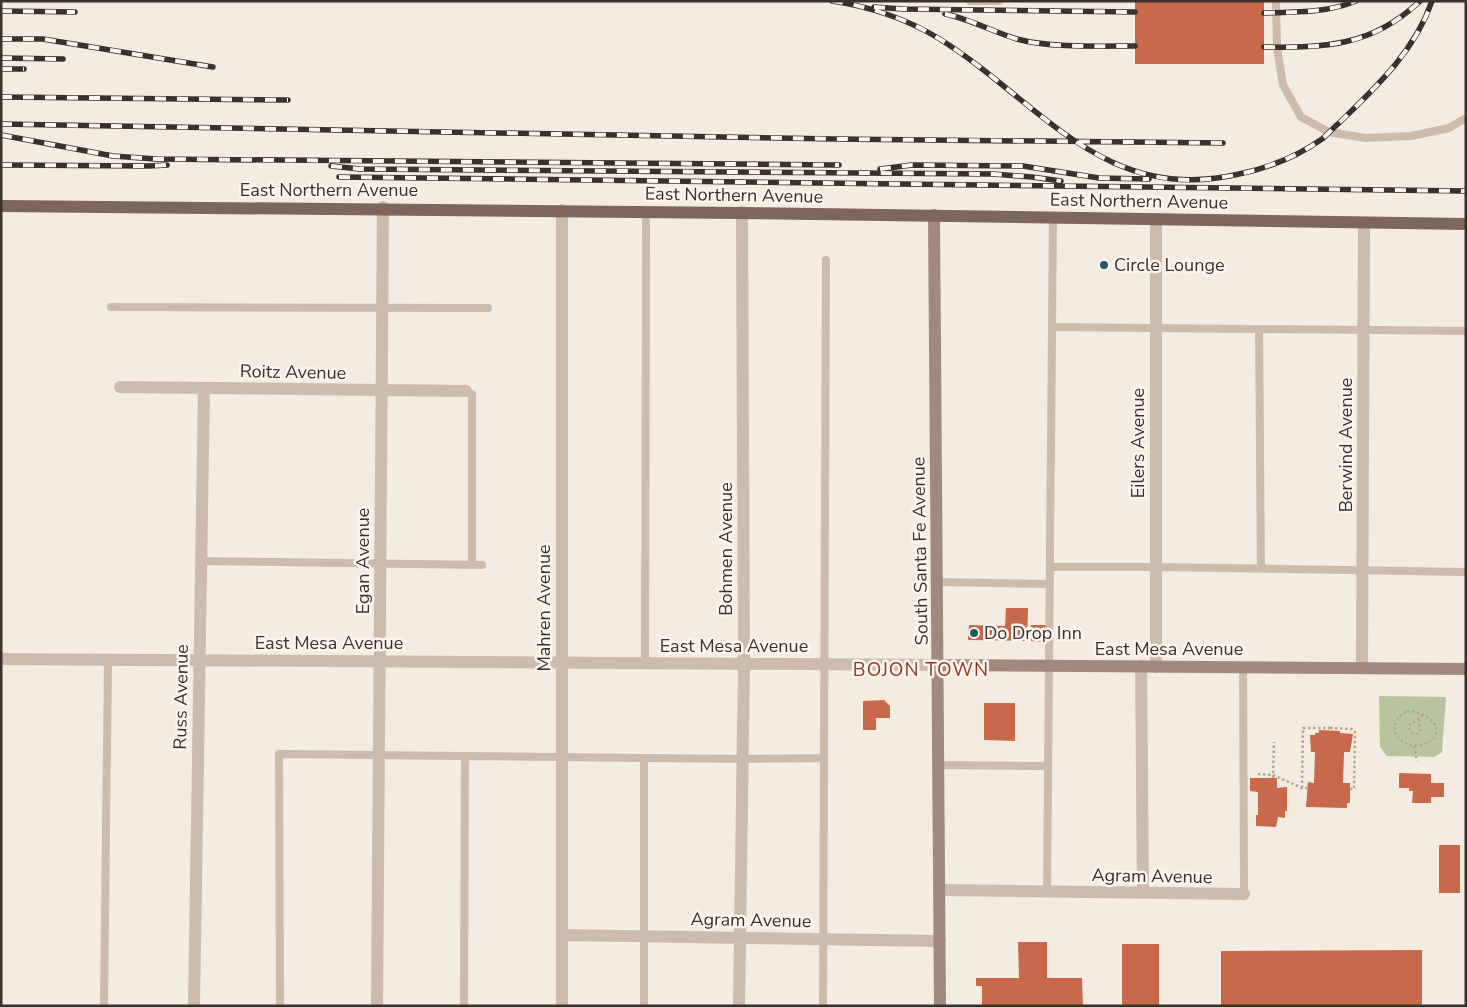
<svg xmlns="http://www.w3.org/2000/svg" width="1467" height="1007" font-family="'Nunito Sans',sans-serif">
	<rect width="100%" height="100%" fill="#f4ebe1"/>
	<path fill="#b8c4a0" d="M1379,696L1446,697L1442,752L1434,757L1387,756L1380,747Z"/>
	<path fill="#c8694b" d="M1135,1H1264V64H1135Z
		M1006,608H1028L1027,641L968,640L969,625L1005,626Z
		M1031,625H1046V642L1031,641Z
		M884,700L890,706V718H876V730H863V701Z
		M984,703H1015V741L984,740Z
		M1319,730L1340,731V733L1353,734L1350,752H1344L1343,783H1350V803H1347V808L1306,807L1308,782L1314,783L1315,752H1311L1310,735H1315V733H1319Z
		M1399,773L1431,774V783H1444V797H1431V803H1412L1413,791H1409V788H1399Z
		M1250,778H1277V788L1287,787V811H1285V818L1278,817L1276,827L1256,826V815H1258V792L1250,791Z
		M1439,845H1460V893H1439Z
		M1018,942H1047V978H1082L1083,1006H982V986H976V978H1019Z
		M1122,944H1159V1006H1122Z
		M1422,950V1006H1221V951Z"/>
	<g fill="none" stroke-linecap="round" stroke-linejoin="round">
		<path stroke="#b9a596" stroke-width="2.5" stroke-dasharray="2.5 2.5" stroke-linecap="butt" d="M1407,711C1439,713 1451,743 1412,746C1391,739 1388,723 1407,711Z
			M1419,719L1420,731L1416,734L1411,733L1409,728L1410,724L1419,719L1423,714
			M1330,728L1352,729L1355,732L1354,789H1350
			M1414,746L1417,761
			M1258,774L1273,775L1302,788H1308
			M1273,778L1274,742
			M1302,788L1303,728H1330L1329,731"/>
		<path stroke="#cdbbac" stroke-width="8" d="M970,1H999
			M1276,1L1277,48L1283,85L1301,117L1329,132L1365,138L1411,136L1449,128L1466,118
			M111,307L488,308
			M1052,327L1466,331
			M1259,329L1261,569
			M466,391L472,394V565
			M201,561L482,565
			M1050,567H1156L1466,572
			M937,582L1050,584
			M645,663L646,211
			M1243,667L1244,894
			M644,758V1006
			M938,765L1048,766
			M1047,892L1053,217
			M104,1006L108,659
			M280,1006L279,754L743,759L824,758
			M464,1006L465,756
			M823,1006L826,260"/>
		<path stroke="#cdbbac" stroke-width="12" d="M562,210V1006
			M120,387L466,391
			M1,659L938,665
			M1141,666L1143,893
			M1156,667V219
			M1362,668L1364,223
			M939,890L1244,894
			M562,935L940,941
			M194,1006L204,388
			M377,1006L383,207
			M739,1006L744,664L742,212"/>
		<path stroke="#a18a7d" stroke-width="12" d="M934,215L940,1006
			M938,665L1466,669"/>
		<path stroke="#7d675c" stroke-width="12" d="M1,206C489,208 978,216 1466,224"/>
		<defs>
			<path id="rail" d="M832,1C868,6 907,19 938,38C1039,100 1103,206 1239,174C1268,168 1298,156 1322,139C1328,134 1333,128 1339,123C1376,87 1415,51 1432,1
				M874,7L903,9L1135,12
				M1,11L75,12
				M1264,13C1294,12 1327,13 1356,1
				M945,14C970,19 993,32 1017,39C1049,48 1101,46 1135,46
				M1,39H43L213,67
				M1264,47C1325,48 1373,46 1420,1
				M1,58L63,59
				M1,69H24
				M1,97L288,100
				M1,124L836,139L1223,143
				M1,135L113,156L156,159L839,165
				M1,165L149,166L167,165
				M331,166L360,169L993,174L1032,177L1061,181
				M880,169L912,165L1023,166L1099,178L1149,179
				M339,177L1466,191"/>
		</defs>
		<use href="#rail" stroke="#3b302b" stroke-width="5.5"/>
		<use href="#rail" stroke="#fbf5ee" stroke-width="4" stroke-dasharray="11" stroke-linecap="butt"/>
	</g>
	<g fill="#1f5a5e" stroke="#fbf5ee" stroke-width="2">
		<circle cx="1104" cy="265" r="5"/>
		<circle cx="974" cy="633" r="5"/>
	</g>
	<g text-anchor="middle" dominant-baseline="central" stroke-width="5" stroke-linejoin="round" paint-order="stroke">
		<g font-size="18" fill="#3b302b" stroke="#fbf5ee">
			<text x="329" y="190">East Northern Avenue</text>
			<text transform="translate(734 195) rotate(1)">East Northern Avenue</text>
			<text transform="translate(1139 201) rotate(1)">East Northern Avenue</text>
			<text transform="translate(293 372) rotate(1)">Roitz Avenue</text>
			<text transform="translate(1138 443) rotate(-90)">Eilers Avenue</text>
			<text transform="translate(1346 445) rotate(-90)">Berwind Avenue</text>
			<text transform="translate(726 549) rotate(-90)">Bohmen Avenue</text>
			<text transform="translate(920 551) rotate(-91)">South Santa Fe Avenue</text>
			<text transform="translate(363 561) rotate(-90)">Egan Avenue</text>
			<text transform="translate(544 608) rotate(-90)">Mahren Avenue</text>
			<text x="329" y="643">East Mesa Avenue</text>
			<text x="734" y="646">East Mesa Avenue</text>
			<text x="1169" y="649">East Mesa Avenue</text>
			<text transform="translate(181 697) rotate(-89)">Russ Avenue</text>
			<text transform="translate(1152 876) rotate(1)">Agram Avenue</text>
			<text transform="translate(751 920) rotate(1)">Agram Avenue</text>
		</g>
		<g font-size="18" fill="#3b302b" stroke="#fbf5ee" text-anchor="start">
			<text x="1114" y="265">Circle Lounge</text>
			<text x="984" y="633">Do Drop Inn</text>
		</g>
		<g font-size="19" letter-spacing="1" fill="#8c3b22" stroke="#fbf5ee">
			<text x="921" y="670">BOJON TOWN</text>
		</g>
	</g>
	<rect width="1467" height="1007" fill="none" stroke="#3b302b" stroke-width="5"/>
</svg>
